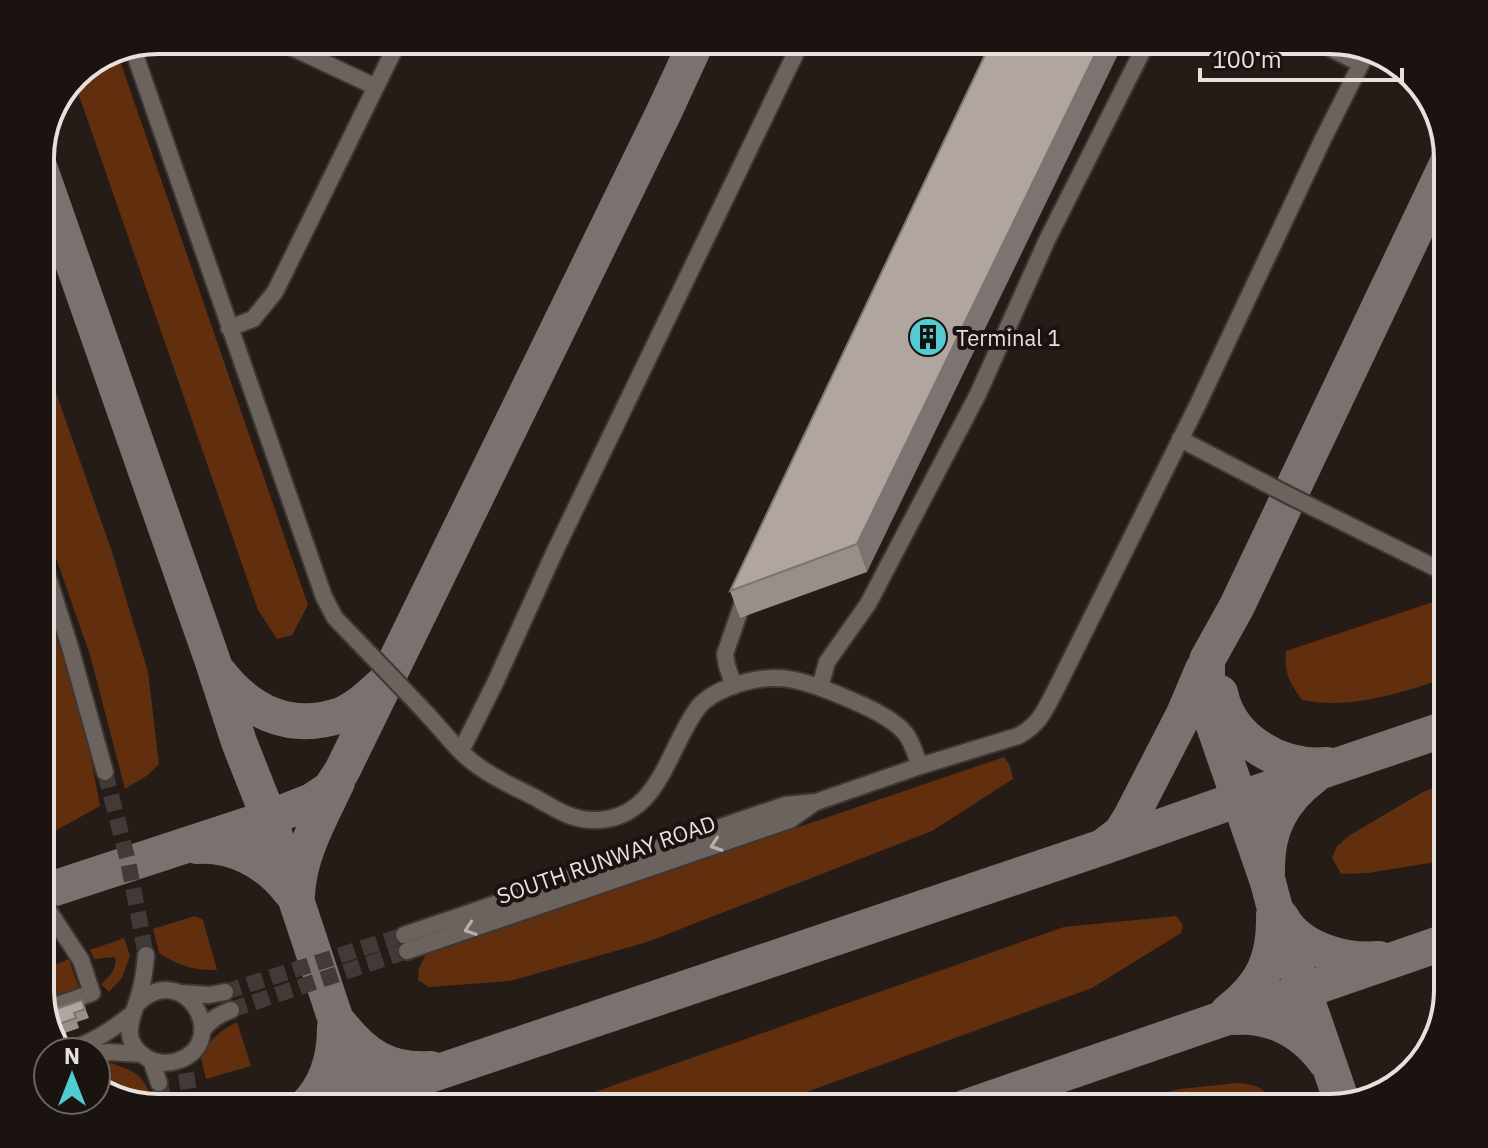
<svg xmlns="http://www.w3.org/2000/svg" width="1488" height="1148" font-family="'IBM Plex Sans',sans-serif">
	<rect width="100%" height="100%" fill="#251c18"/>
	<path fill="#612e0e" d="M118,55L308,605L292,635L277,639L258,610L74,81L80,70Z
		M40,347L112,552L148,672L159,764L148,775L125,789L90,655L40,512Z
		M40,585L86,732L100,806L57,830L40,831Z
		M1448,597V677C1402,693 1350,710 1302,700C1289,682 1284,673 1286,651Z
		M1004,757L1010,766L1013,779L932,831L647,942L510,981L429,987L418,980L419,968L426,954Z
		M1448,782V860L1368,873L1341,874L1332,858L1337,846L1350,835L1423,792Z
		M195,916L203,920L217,970C196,971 176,965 159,953L153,929Z
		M1176,916L1183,925L1181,933L1092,988L763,1108H564L586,1095L1064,927Z
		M124,938L130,956L122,978L109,992L101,984C110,976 117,969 115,957L94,959L90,950Z
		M69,959L79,989L41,1002L40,971Z
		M237,1022L251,1066L206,1079L201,1058C209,1040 219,1031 237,1022Z
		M111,1063C138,1072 145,1076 153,1104L149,1105L96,1087V1066Z
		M1238,1083C1259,1085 1266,1089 1277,1108H1101L1180,1089Z"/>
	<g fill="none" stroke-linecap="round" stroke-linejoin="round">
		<path stroke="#7a726f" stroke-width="36" d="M40,169L212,659L239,742L269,818L365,1108
			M219,673C250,713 291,732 341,715C356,709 369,697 381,686
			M1220,693C1230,741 1281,769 1327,765
			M197,846C234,844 268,862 290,891
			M1104,846L1121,833L1131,817L1184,714L1203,669
			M1267,872C1266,830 1281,801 1314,776
			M40,893L269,818L312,801L330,789L342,771L664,112L694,47L696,40
			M297,895C299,853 320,819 337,782
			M1281,917C1299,950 1345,962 1379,959
			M1228,1012C1263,985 1275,959 1274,915
			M1233,1017C1271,1014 1303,1031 1326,1062
			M339,1023C364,1055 388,1072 431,1069
			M1343,1105L1274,905L1268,882L1211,717L1207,699V660L1237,606L1448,162
			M304,1108C327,1087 335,1058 335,1027
			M332,1108L1103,847L1239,799L1448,728
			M964,1108L1448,941"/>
		<path stroke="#423a36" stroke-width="16" stroke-dasharray="16 8" stroke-linecap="butt" d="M105,772L128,861L146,955
			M225,992L404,935
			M231,1010L407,951
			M186,1073L191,1108
			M159,1083L167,1108"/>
		<defs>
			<path id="minor" d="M276,40L376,87
				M1314,40L1361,64
				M133,49L324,597L335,618C366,650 397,682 427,714C443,731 459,753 478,766C495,779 517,788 536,798C554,808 571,820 592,820C658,822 667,750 697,709C704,699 715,693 727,688C771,671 795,677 837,694C858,703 891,716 905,733C912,741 916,756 920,766
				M229,328L253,319L275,292L399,40
				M1180,439L1290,496L1448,574
				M40,552L70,647L105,772
				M734,686L727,666L725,654L745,596
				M820,687L827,662L868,604L978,394L1047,240L1148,40
				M461,751L495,683L555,551L802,40
				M40,898L81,960L92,993L45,1009
				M404,935L785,805L816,802L920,766L1018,736C1040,724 1045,710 1056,689L1198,404L1323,139L1367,52
				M407,951L790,820L814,803
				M180,993L209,995L225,992
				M137,1004C185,957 233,1043 177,1061C167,1064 156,1063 147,1058C117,1040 134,1015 140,992C144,979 145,967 146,955
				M202,1031C210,1020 218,1015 231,1010
				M65,1052C93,1042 109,1032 132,1014
				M96,1054L107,1052L142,1054
				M151,1060L159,1083"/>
		</defs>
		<use href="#minor" stroke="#3e3734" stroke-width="20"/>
		<use href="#minor" stroke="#6d635e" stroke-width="16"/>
	</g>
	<path fill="#988e8a" d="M992,40L867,572L740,618L730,591Z
		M82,1000L89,1018L77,1022L79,1028L51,1038L44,1013Z"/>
	<path fill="#7c7470" d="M1102,40H1125L867,572L857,544Z"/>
	<path fill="#b1a5a0" stroke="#7c7470" stroke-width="2" d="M992,40H1102L857,544L730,591Z
		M82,1000L85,1009L74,1013L76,1018L48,1028L44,1013Z"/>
	<defs><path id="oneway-chevron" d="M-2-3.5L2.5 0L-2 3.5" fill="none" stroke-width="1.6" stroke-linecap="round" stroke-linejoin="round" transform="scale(2)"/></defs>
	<g stroke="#b6afab">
		<use href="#oneway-chevron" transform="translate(716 845) rotate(161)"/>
		<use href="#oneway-chevron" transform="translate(470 929) rotate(161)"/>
	</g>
	<defs>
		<symbol id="building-disc" viewBox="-11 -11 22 22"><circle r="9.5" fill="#52ccd1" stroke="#1b130f"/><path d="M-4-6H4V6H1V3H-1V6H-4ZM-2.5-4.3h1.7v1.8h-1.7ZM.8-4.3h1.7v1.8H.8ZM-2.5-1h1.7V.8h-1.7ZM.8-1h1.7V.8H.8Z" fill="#111"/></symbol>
	</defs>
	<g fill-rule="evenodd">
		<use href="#building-disc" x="906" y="315" width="44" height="44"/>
	</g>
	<g text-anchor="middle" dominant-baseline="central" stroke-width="8" stroke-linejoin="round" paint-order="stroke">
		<g font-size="22" fill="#e7e1de" stroke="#1b130f" text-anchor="start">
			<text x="956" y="337">Terminal 1</text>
		</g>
		<g font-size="22" fill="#e7e1de" stroke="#1b130f">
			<text transform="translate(606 859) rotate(-19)">SOUTH RUNWAY ROAD</text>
		</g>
	</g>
	<path d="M0 0H1488V1148H0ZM158 54H1330A104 104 0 0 1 1434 158V990A104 104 0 0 1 1330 1094H158A104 104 0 0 1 54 990V158A104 104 0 0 1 158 54Z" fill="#1b130f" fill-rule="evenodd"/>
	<path fill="none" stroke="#e7e1de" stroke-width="4" d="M158 54H1330A104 104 0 0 1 1434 158V990A104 104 0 0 1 1330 1094H158A104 104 0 0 1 54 990V158A104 104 0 0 1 158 54Z"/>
	<g transform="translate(72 1076)"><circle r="38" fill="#1b130f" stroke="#6d6562" stroke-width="2"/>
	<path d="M0-6L14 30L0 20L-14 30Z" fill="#52ccd1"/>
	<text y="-12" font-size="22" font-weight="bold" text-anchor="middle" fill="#e7e1de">N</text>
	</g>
	<path d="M1200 68v12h202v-12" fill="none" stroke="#e7e1de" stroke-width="4"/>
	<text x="1212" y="68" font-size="24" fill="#e7e1de" stroke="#1b130f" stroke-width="6" paint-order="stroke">100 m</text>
</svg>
